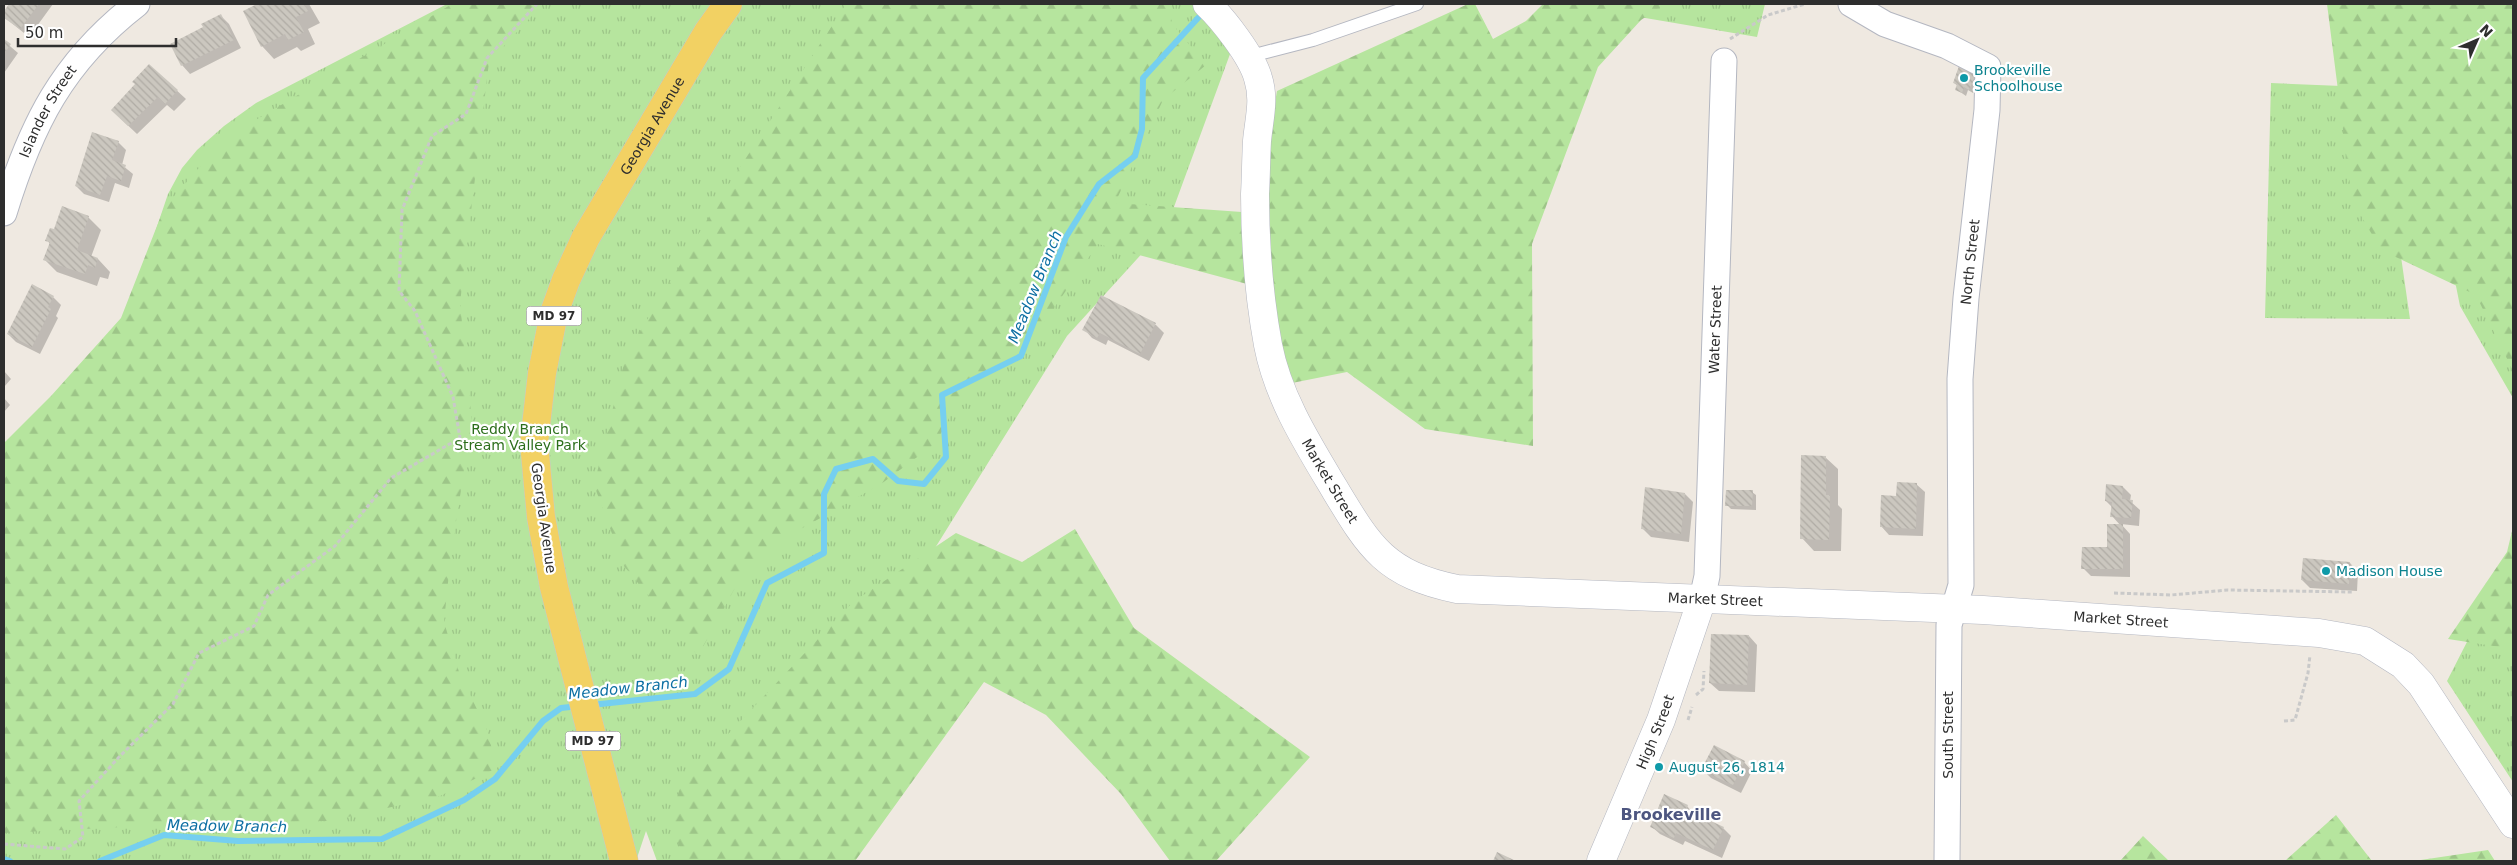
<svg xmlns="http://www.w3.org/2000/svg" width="2517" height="865" font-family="'DejaVu Sans',sans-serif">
	<defs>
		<pattern id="grass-tufts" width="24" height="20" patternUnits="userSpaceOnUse" patternTransform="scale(1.25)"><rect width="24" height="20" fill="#b6e59e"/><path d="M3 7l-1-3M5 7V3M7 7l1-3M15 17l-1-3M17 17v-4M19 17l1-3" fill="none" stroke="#9dc588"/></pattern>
		<pattern id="forest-firs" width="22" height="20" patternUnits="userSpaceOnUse" patternTransform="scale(1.25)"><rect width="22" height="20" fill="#b6e59e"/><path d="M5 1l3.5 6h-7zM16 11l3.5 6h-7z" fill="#9dc588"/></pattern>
		<pattern id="building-back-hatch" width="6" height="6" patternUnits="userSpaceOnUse" patternTransform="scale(1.25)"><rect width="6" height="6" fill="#cbc7bf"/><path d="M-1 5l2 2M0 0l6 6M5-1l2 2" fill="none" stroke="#afaba4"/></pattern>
	</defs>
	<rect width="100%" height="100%" fill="#efe9e1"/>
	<path fill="url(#grass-tufts)" d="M447,4H1220L1237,35L1167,226L1067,336L917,577L828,861H657L646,831L636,861H4V453L120,322L141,274L168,194L182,168L197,150L224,126L256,103Z
		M1563,4H1765L1757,37Z
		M2513,4V398L2460,306L2441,211L2396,222L2410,319L2265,318L2271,83L2391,88Z
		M2513,552V782L2447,681Z"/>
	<path fill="url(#forest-firs)" d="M452,4H543L489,62L460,303L472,421L451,553L444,622L459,672L487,730L497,768L440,796L330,821L164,825L4,833V443L51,396L121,318L164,208L225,138Z
		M846,4H1167L1173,25L1206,65L1163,100L1115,203L1242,212L1247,284L1098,244L1021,356L968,381L936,443L881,484L790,535L735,588L698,656L624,566L594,485L626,355L722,195Z
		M1468,4H1475L1493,39L1526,21L1543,4H1665L1641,20L1598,67L1532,244L1533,446L1425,429L1347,372L1292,383C1265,295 1260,181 1277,91Z
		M2327,4H2513V371L2476,295L2381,250L2352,200Z
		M2513,527V649L2448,639L2507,552Z
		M1075,529L1134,628L1310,757L1216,861H1170L1121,794L1046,715L984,682L855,861H685L670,822L681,784L853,602L956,533L1022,562Z
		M2336,815L2372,861H2285Z
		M2143,836L2169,861H2120Z
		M2488,850L2495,861H2414Z"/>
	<path fill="#0003" d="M10,4H53L29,37L4,17V13Z
		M260,4H309L320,23L308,29L315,44L301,51L297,47L274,59L262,46L244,12Z
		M221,16L229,24L241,48L190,74L182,65L205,28Z
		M4,41L18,53L4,73Z
		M149,65L186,99L174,111L167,105L137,134L120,118L136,84Z
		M1975,75L1979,79L1973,93L1968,90L1966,96L1956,89L1958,86L1954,83Z
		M118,142L126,150L122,165L133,174L129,188L115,183L109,202L84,194L76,186Z
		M88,217L101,230L91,257L98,259L110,272L108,279L100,277L97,286L57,272L45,260L50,244L47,240L54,230Z
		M1101,296L1156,325L1164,333L1149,361L1108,340L1106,345L1092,338L1084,329Z
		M53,297L61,305L56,316L58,318L40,354L16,342L8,334Z
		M4,371L11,379L4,387Z
		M4,398L10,405L4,412Z
		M1825,457L1838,469V505L1842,509L1841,551H1814L1802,538Z
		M1916,484L1925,492L1923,536L1889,535L1881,526L1897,497Z
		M2123,487L2131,495L2130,501L2140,510L2139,526L2121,524L2130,534V577L2091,576L2083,568L2109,548L2121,526L2112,516L2113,508L2106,501Z
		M1752,492L1756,495V510L1731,509L1727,505Z
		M1685,494L1693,502L1689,542L1651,537L1643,529Z
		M2350,563L2358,572L2357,591L2310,588L2302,580Z
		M1749,636L1757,645L1755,692L1719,691L1710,683Z
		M1744,762L1752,771L1741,793L1711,778L1703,770Z
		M1687,806L1695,816L1723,828L1731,836L1722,858L1685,841L1683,845L1660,834L1651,826Z"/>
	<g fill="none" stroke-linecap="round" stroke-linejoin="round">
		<path stroke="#75cff0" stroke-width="6" d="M591,705L695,694L729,669L767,583L824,553V494L836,469L873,459L898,481L924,484L946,457L942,395L1021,356L1066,237L1099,184L1135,156L1142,129L1143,78L1198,18
			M4,859L10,861
			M100,861L164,835L238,841L382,839L464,800L495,779L543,721L561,708L579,706"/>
	</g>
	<path fill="url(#building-back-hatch)" d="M9,4H39L20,29L4,18V11Z
		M257,4H304L308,11L296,17L304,32L288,40L285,34L261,47L243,11Z
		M221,14L234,40L181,66L170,44L203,27L201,24Z
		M4,39L11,44L4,54Z
		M149,64L178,90L165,104L158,97L128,126L111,110L135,84L132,82Z
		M1959,66L1976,74L1969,90L1964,87L1962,93L1955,90L1957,84L1953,83Z
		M92,132L119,141L112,160L126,165L121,181L107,176L100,195L75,186Z
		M62,206L89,216L77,250L98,258L95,268L88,265L85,274L43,260L50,242L45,241L50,228L54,229Z
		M32,284L54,296L48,307L51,309L32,347L7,334Z
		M1101,295L1156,323L1140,354L1100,333L1097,338L1082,330Z
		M1801,455L1826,456V495H1830L1829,540L1800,539Z
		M1897,482L1917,483L1916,529L1880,527L1881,495L1896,496Z
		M2106,484L2123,486L2122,499L2133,500L2131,518L2110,517L2112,502L2105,501Z
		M1645,487L1685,493L1681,534L1641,529Z
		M1726,490H1753L1752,506H1725Z
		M2107,524H2123V569H2081L2082,547H2107Z
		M2303,558L2350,562L2349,584L2301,580Z
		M1711,634L1749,635L1747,685L1709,683Z
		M1714,745L1745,761L1733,785L1701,770Z
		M1664,794L1688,805L1686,810L1724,827L1713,850L1676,833L1674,838L1650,827Z
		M1497,852L1516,861H1493Z"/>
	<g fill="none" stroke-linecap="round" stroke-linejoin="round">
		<defs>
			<path id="service" d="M1247,57L1313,40L1417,4"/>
			<g id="minor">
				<path d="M1851,4L1885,24L1947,46L1988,67L1987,110L1966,298L1960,379L1961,585L1949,625L1947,861"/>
				<path id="s1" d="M4,213C31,125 62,62 137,4"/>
				<path id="s2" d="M1702,599L1707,576L1724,61"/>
			</g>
			<g id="secondary">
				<path id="s3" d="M1207,4C1223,19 1252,56 1258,78C1265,100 1259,119 1257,141C1256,159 1256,177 1255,194C1255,243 1259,296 1268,345C1278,397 1307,443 1334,488C1370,548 1385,574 1457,589L1983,610L2319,633L2365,641L2403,665L2421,684L2513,824"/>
				<path id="s4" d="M1601,861L1661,720L1702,599"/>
			</g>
			<g id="primary">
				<path id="s5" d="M624,861L554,587L541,517L534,443L542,373L554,313L566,280L586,237L708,32L728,4"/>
			</g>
		</defs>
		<use href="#service" stroke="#b4b7c1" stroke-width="14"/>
		<use href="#minor" stroke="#b4b7c1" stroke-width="27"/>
		<use href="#secondary" stroke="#b4b7c1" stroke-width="29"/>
		<use href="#primary" stroke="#c9c9c9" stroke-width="29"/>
		<path stroke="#c9c9c9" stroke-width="3" stroke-dasharray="4 2.5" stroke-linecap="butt" d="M1730,39L1768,15L1805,4
			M2114,593L2171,595L2228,590L2353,592
			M1696,695L1703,689L1704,671
			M1688,720L1692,707
			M2284,721L2295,720L2308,673L2310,655
			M4,844L65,849L83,837L79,801L120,756L173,704L199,653L254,626L268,595L335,546L391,478L460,438L453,397L415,311L399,291L402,210L432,136L466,114L487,58L537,4"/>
		<use href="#service" stroke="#fff" stroke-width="12"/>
		<use href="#minor" stroke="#fff" stroke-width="25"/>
		<use href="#secondary" stroke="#fff" stroke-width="28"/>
		<use href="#primary" stroke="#f2d163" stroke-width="28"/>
	</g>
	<g fill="#0f9aa8" stroke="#fff" stroke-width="2">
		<circle cx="1964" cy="78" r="5"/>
		<circle cx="2326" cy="571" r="5"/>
		<circle cx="1659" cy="767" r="5"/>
	</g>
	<g text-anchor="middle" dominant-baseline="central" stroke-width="4.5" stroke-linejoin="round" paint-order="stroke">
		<g fill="#fff" stroke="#6d6d6d" stroke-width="1">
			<rect x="526.5" y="306.5" width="55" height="19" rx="4"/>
			<rect x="565.5" y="731.5" width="55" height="19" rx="4"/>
		</g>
		<g font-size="12" font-weight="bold" fill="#2e2e2e">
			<text x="554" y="316">MD 97</text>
			<text x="593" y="741">MD 97</text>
		</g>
		<g font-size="14" fill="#0d838f" stroke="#fff" text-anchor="start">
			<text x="1974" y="70">Brookeville<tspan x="1974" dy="16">Schoolhouse</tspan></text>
			<text x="2336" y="571">Madison House</text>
			<text x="1669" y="767">August 26, 1814</text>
		</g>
		<g font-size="14" fill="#2e2e2e" stroke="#fff">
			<text stroke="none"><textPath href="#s1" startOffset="111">Islander Street</textPath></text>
			<text stroke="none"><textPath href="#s5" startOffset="772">Georgia Avenue</textPath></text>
			<text transform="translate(1970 262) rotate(-84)">North Street</text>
			<text stroke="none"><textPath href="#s2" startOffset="270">Water Street</textPath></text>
			<text stroke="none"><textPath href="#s3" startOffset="509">Market Street</textPath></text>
			<text transform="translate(544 518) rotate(82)">Georgia Avenue</text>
			<text stroke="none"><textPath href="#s3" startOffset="942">Market Street</textPath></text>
			<text stroke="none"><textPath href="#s3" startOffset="1348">Market Street</textPath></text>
			<text stroke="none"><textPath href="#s4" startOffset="140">High Street</textPath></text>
			<text transform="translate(1948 735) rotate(-90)">South Street</text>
		</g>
		<g font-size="14" fill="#2c6e1b" stroke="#fff">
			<text x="520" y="429">Reddy Branch<tspan x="520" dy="16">Stream Valley Park</tspan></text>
		</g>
		<g font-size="15" font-style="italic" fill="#0d6fa3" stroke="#fff">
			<text transform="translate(1035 287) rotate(-68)">Meadow Branch</text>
			<text transform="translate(628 688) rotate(-6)">Meadow Branch</text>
			<text transform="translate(227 826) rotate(1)">Meadow Branch</text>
		</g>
		<g font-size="16" font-weight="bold" fill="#4d5680" stroke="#fff">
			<text x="1671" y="814">Brookeville</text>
		</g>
	</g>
	<rect width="2517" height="865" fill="none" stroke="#2e2e2e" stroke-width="10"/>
	<g transform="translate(2477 40) rotate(45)" stroke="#ffffff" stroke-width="4" paint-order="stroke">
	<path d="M0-4L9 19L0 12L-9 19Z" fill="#2e2e2e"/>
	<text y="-8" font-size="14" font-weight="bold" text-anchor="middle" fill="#2e2e2e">N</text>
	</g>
	<path d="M18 38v8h158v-8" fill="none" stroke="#2e2e2e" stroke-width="2.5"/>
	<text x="25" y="38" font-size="15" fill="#2e2e2e" stroke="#ffffff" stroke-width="4" paint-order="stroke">50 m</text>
</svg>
